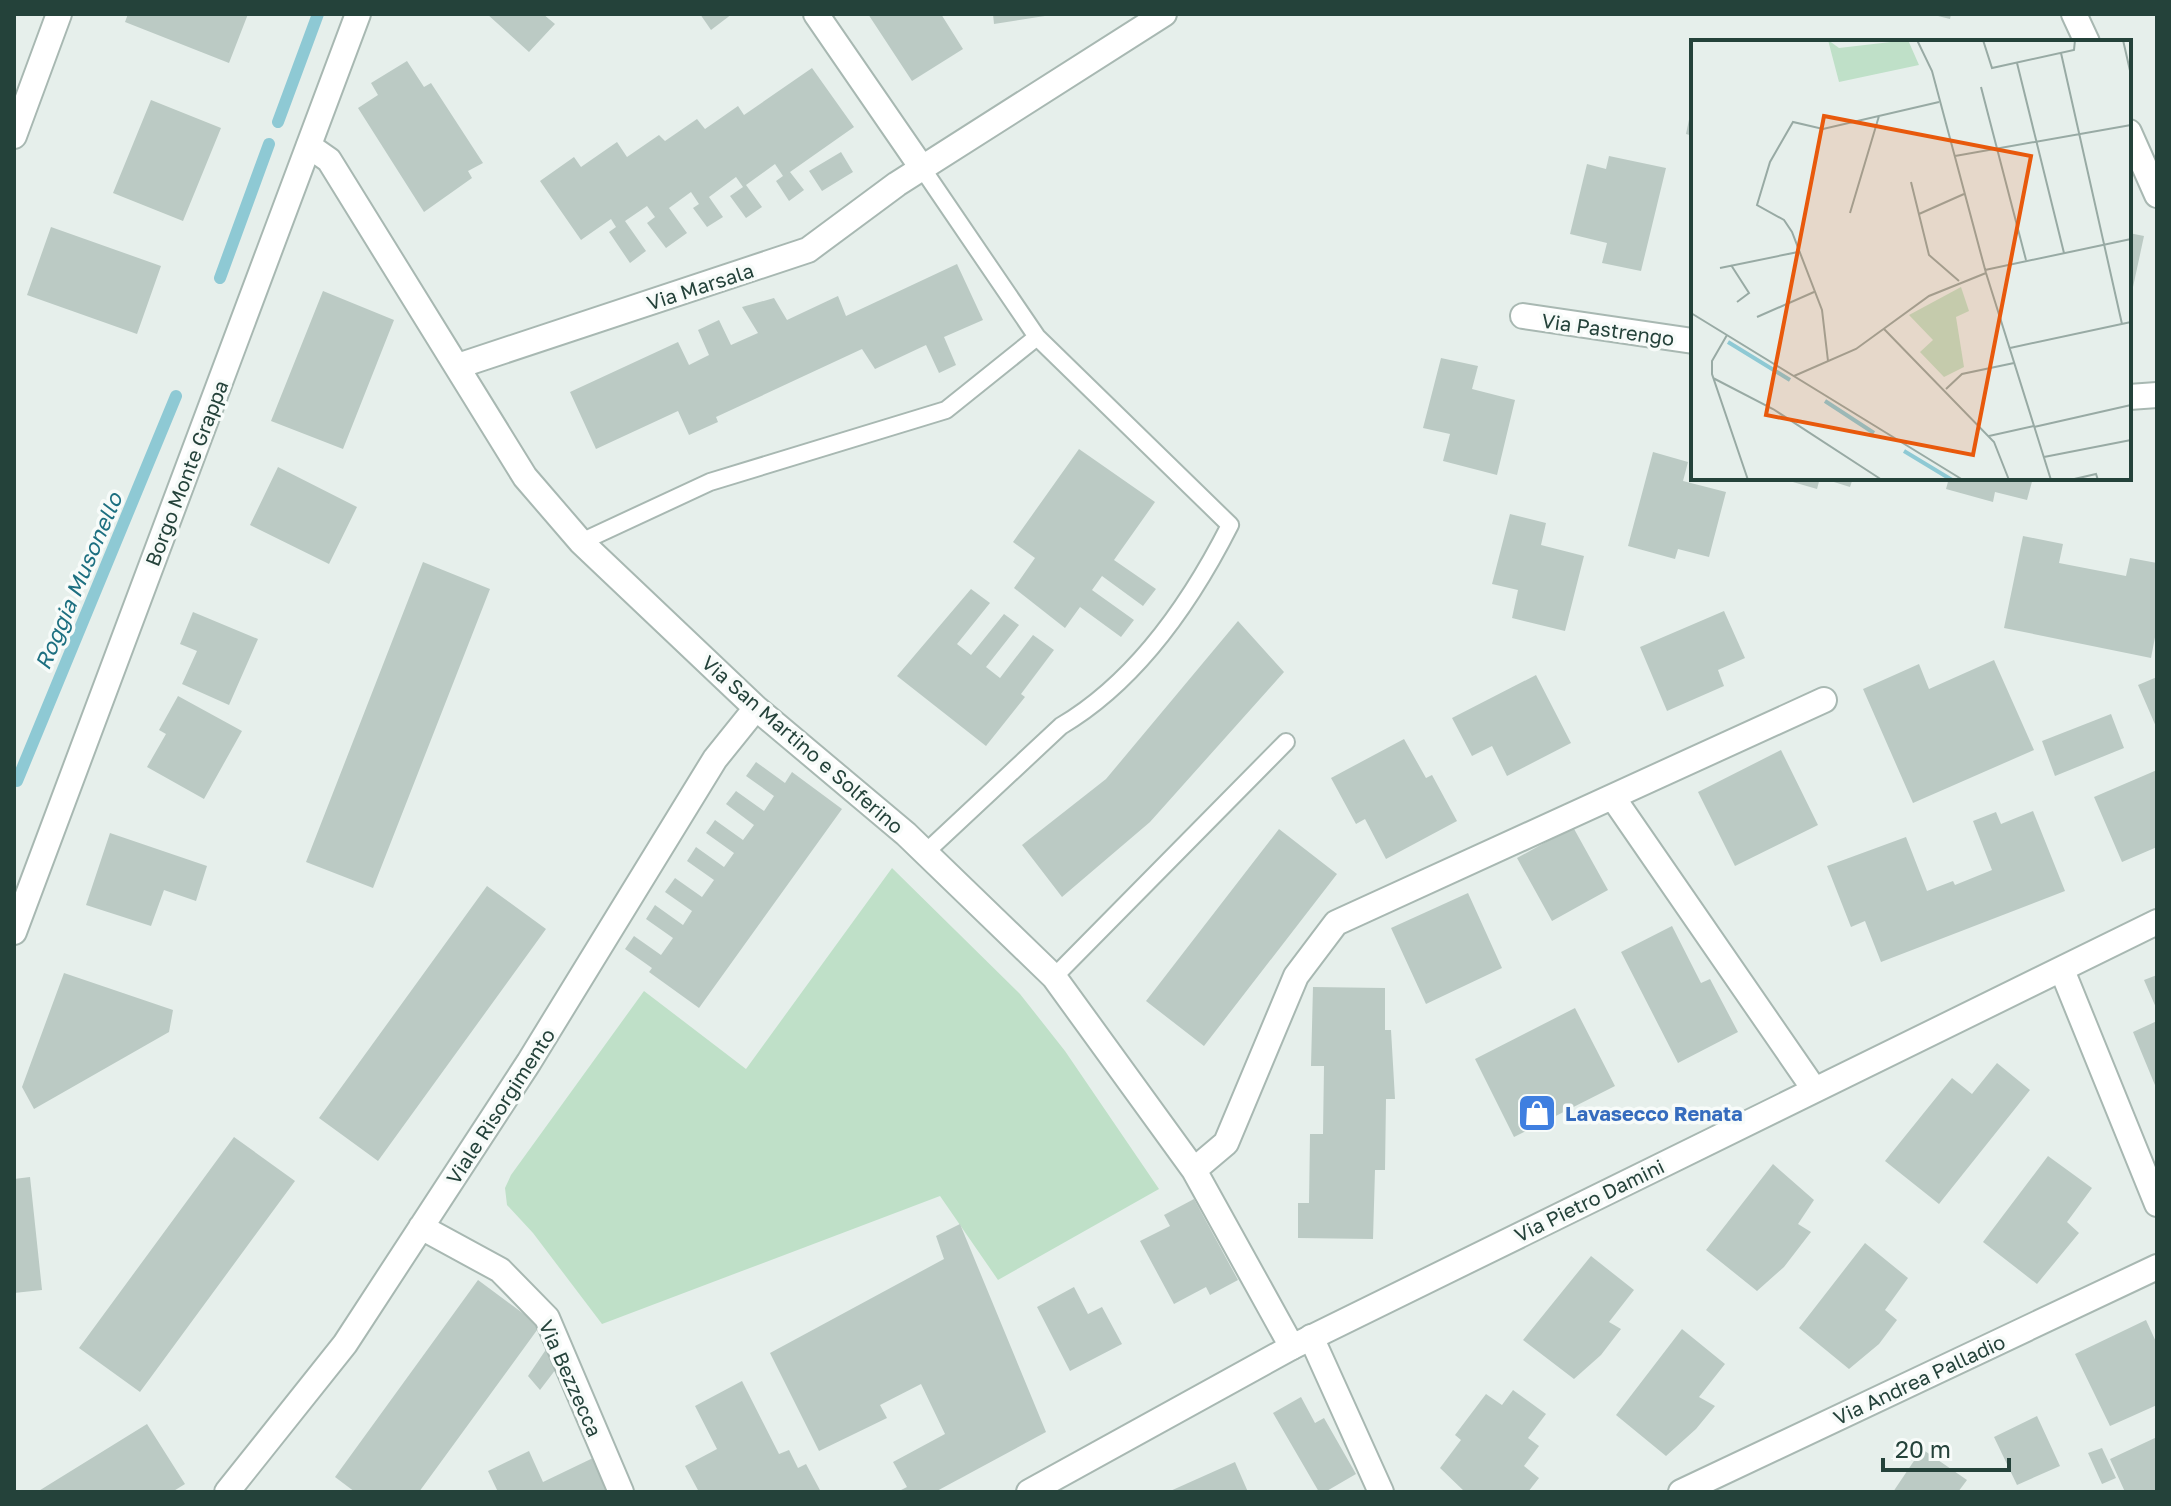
<svg xmlns="http://www.w3.org/2000/svg" width="2171" height="1506" font-family="'Golos Text',sans-serif">
	<rect width="100%" height="100%" fill="#e6efeb"/>
	<path fill="#bfe0c8" d="M892,868L1020,994L1065,1051L1159,1189L998,1280L940,1196L602,1324L533,1233L507,1205L505,1188L511,1175L644,991L746,1069Z"/>
	<g fill="none" stroke-linecap="round" stroke-linejoin="round">
		<path stroke="#8ec9d4" stroke-width="12" d="M278,122L318,14
			M220,278L269,144
			M17,781L176,396"/>
	</g>
	<path fill="#bbcac4" d="M128,14H248L229,63L125,22Z
		M487,14H543L555,24L529,52Z
		M700,14H732L711,30Z
		M868,14H941L963,49L912,81Z
		M993,14H1045V16L994,24Z
		M1930,14H1951L1950,19Z
		M407,61L424,87L431,83L483,163L468,171L472,178L424,212L358,108L378,95L371,83Z
		M812,68L854,127L790,172L804,190L789,201L776,181L783,176L775,164L746,185L762,207L746,218L730,196L743,187L736,177L709,197L723,217L707,227L693,208L699,204L691,192L669,208L687,233L666,248L647,223L655,217L647,206L625,221L646,251L630,263L609,232L616,227L611,219L581,240L540,181L574,157L581,167L617,142L627,157L659,135L665,141L697,119L705,129L738,106L744,115Z
		M151,100L221,128L183,221L113,193Z
		M1692,105H1693V136L1686,134Z
		M841,152L853,172L822,191L809,171Z
		M1609,156L1666,168L1641,271L1602,263L1607,243L1570,234L1587,164L1606,169Z
		M51,227L161,266L137,334L27,295Z
		M2129,233L2144,236L2130,301H2129Z
		M957,264L983,320L944,337L956,365L939,373L926,345L875,369L862,349L716,417L718,422L689,435L678,411L596,449L570,392L678,342L689,365L709,355L698,330L719,320L731,345L758,333L742,307L774,298L787,320L838,296L846,316Z
		M323,291L394,320L343,449L271,421Z
		M1441,358L1478,366L1472,389L1515,400L1497,475L1443,461L1450,434L1423,428Z
		M1079,449L1155,502L1114,560L1156,589L1143,606L1102,576L1092,590L1134,620L1121,637L1080,607L1065,628L1014,588L1035,558L1013,542Z
		M1653,452L1688,462L1683,481L1726,492L1709,557L1678,549L1675,559L1628,546Z
		M278,467L357,507L329,564L250,525Z
		M1779,478H1820L1817,489Z
		M1821,478H1853L1850,487Z
		M1949,478H2033L2027,500L1995,492L1993,502L1946,489Z
		M1510,514L1546,523L1541,545L1584,556L1565,631L1512,618L1518,590L1492,584Z
		M2023,536L2063,544L2059,563L2126,576L2130,558L2157,563V627L2151,658L2004,628Z
		M423,562L490,589L373,888L306,862Z
		M971,589L990,603L957,644L971,655L1004,614L1019,625L986,667L1000,678L1033,635L1054,650L1021,694L1025,697L986,746L897,676Z
		M1724,611L1745,658L1718,670L1724,686L1667,711L1640,647Z
		M193,612L258,639L229,705L182,684L197,651L180,644Z
		M1238,621L1284,672L1150,822L1062,897L1022,845L1106,779Z
		M1994,660L2034,750L1913,803L1863,689L1919,664L1929,689Z
		M1536,675L1571,743L1507,776L1492,746L1472,756L1452,718Z
		M2157,677V729L2138,685Z
		M178,696L242,731L204,799L147,767L166,734L159,730Z
		M2111,714L2124,748L2055,776L2042,741Z
		M1404,739L1426,778L1432,775L1457,821L1386,859L1365,819L1356,824L1331,778Z
		M1781,750L1818,825L1735,866L1698,792Z
		M756,762L785,783L792,772L842,809L699,1008L649,972L652,968L625,949L634,936L661,955L673,938L646,919L655,905L683,925L692,911L665,892L675,878L702,897L714,880L687,861L696,847L724,867L734,853L706,833L715,820L743,840L754,825L726,804L736,791L764,811L774,796L746,776Z
		M2157,770V847L2122,862L2094,797Z
		M2033,811L2065,891L1881,962L1865,921L1851,927L1827,866L1906,837L1927,891L1953,881L1955,885L1992,870L1973,821L1996,812L2001,824Z
		M1573,827L1608,890L1552,921L1517,858Z
		M1279,829L1337,874L1204,1046L1146,1001Z
		M110,833L207,866L196,901L164,890L151,926L86,905Z
		M487,886L546,929L378,1161L319,1118Z
		M1468,893L1502,968L1426,1004L1391,928Z
		M1672,926L1701,983L1710,979L1738,1032L1678,1063L1621,952Z
		M64,973L173,1010L169,1032L34,1109L22,1087Z
		M2157,975V1010L2144,980Z
		M1313,987L1385,988V1030H1391L1395,1099H1386L1385,1170H1375L1373,1239L1298,1238V1203H1309L1310,1134H1323L1324,1066H1311Z
		M1575,1008L1615,1086L1514,1137L1475,1059Z
		M2157,1021V1090L2133,1032Z
		M1997,1063L2030,1090L1939,1204L1885,1161L1952,1078L1972,1094Z
		M234,1137L295,1181L140,1392L79,1348Z
		M2048,1156L2092,1188L2067,1222L2079,1233L2037,1284L1983,1242Z
		M1773,1164L1814,1200L1798,1224L1811,1232L1784,1267L1757,1291L1706,1250Z
		M30,1177L42,1290L14,1293V1179Z
		M1194,1199L1238,1280L1210,1295L1206,1287L1174,1304L1140,1241L1170,1226L1164,1215Z
		M960,1224L1046,1432L935,1492H897L907,1487L893,1462L945,1434L921,1384L880,1405L887,1418L819,1451L770,1353L944,1259L936,1236Z
		M1865,1243L1908,1278L1885,1310L1897,1320L1879,1344L1849,1369L1799,1328Z
		M1591,1256L1634,1290L1609,1322L1621,1329L1601,1355L1574,1379L1523,1340Z
		M478,1280L540,1326L419,1492H355L335,1477Z
		M1074,1287L1088,1314L1102,1307L1122,1344L1070,1371L1037,1307Z
		M2146,1320L2157,1344V1405L2110,1426L2075,1354Z
		M1682,1329L1725,1364L1699,1397L1715,1406L1696,1429L1666,1456L1616,1415Z
		M547,1348L556,1369L540,1390L528,1376Z
		M742,1381L779,1454L789,1450L798,1468L806,1464L821,1492H699L685,1466L717,1449L695,1406Z
		M1513,1390L1546,1414L1528,1438L1539,1446L1524,1466L1539,1478L1528,1492H1465L1440,1468L1461,1440L1455,1435L1486,1394L1502,1405Z
		M1301,1397L1315,1423L1324,1418L1356,1474L1325,1492H1319L1273,1413Z
		M2037,1416L2060,1466L2017,1485L1994,1437Z
		M147,1424L185,1484L172,1492H37Z
		M2157,1437V1492H2125L2110,1459Z
		M2102,1448L2116,1478L2102,1484L2088,1453Z
		M1922,1449L1967,1480L1958,1492H1893Z
		M529,1451L543,1482L593,1458L609,1492H498L488,1471Z
		M1235,1462L1248,1492H1168Z"/>
	<g fill="none" stroke-linecap="round" stroke-linejoin="round">
		<defs>
			<path id="service" d="M922,168L1037,337L1230,525C1191,602 1137,681 1061,726L925,853
				M581,542L710,482L946,410L1037,337
				M1054,977L1286,742"/>
			<path id="minor" d="M816,14L922,168
				M2074,14L2087,42
				M2129,132L2157,195
				M14,136L59,14
				M309,146L329,160L525,477L581,542L756,708L906,834L1054,977L1194,1170L1292,1347
				M1523,316L1693,341
				M458,366L808,250L897,184L1164,14
				M2129,397L2157,395
				M1614,799L1814,1089
				M2062,970L2157,1204
				M1194,1170L1226,1143L1296,976L1336,923L1824,700
				M421,1227L500,1270L547,1318L621,1492
				M1311,1337L1381,1492
				M227,1492L345,1344L529,1062L715,759L756,708
				M1681,1492L2157,1267"/>
			<path id="tertiary" d="M14,932L358,14
				M1029,1492L1292,1347L2157,922"/>
		</defs>
		<use href="#service" stroke="#a8b8b2" stroke-width="20"/>
		<use href="#minor" stroke="#a8b8b2" stroke-width="28"/>
		<use href="#tertiary" stroke="#a8b8b2" stroke-width="28"/>
		<use href="#service" stroke="#fff" stroke-width="16"/>
		<use href="#minor" stroke="#fff" stroke-width="24"/>
		<use href="#tertiary" stroke="#fff" stroke-width="24"/>
	</g>
	<defs>
		<symbol id="shop-square" viewBox="-11 -11 22 22"><rect x="-9" y="-9" width="18" height="18" rx="4" fill="#3f7fe0" stroke="#f7fbf9"/><path d="M-5-2.5h2.3a2.7 3.5 0 0 1 5.4 0H5L5.5 6h-11ZM-1.5-2.5h3a1.5 2.3 0 0 0-3 0Z" fill="#fff"/></symbol>
	</defs>
	<g fill-rule="evenodd">
		<use href="#shop-square" x="1515" y="1091" width="44" height="44"/>
	</g>
	<g text-anchor="middle" dominant-baseline="central" stroke-width="7" stroke-linejoin="round" paint-order="stroke">
		<g font-size="20" fill="#24423a" stroke="#f7fbf9">
			<text transform="translate(700 286) rotate(-18)">Via Marsala</text>
			<text transform="translate(1608 329) rotate(8)">Via Pastrengo</text>
			<text transform="translate(186 473) rotate(-69)">Borgo Monte Grappa</text>
			<text transform="translate(803 744) rotate(41)">Via San Martino e Solferino</text>
			<text transform="translate(500 1106) rotate(-57)">Viale Risorgimento</text>
			<text transform="translate(1589 1200) rotate(-26)">Via Pietro Damini</text>
			<text transform="translate(571 1378) rotate(66)">Via Bezzecca</text>
			<text transform="translate(1919 1379) rotate(-25)">Via Andrea Palladio</text>
		</g>
		<g font-size="20" font-weight="bold" fill="#366cbe" stroke="#f7fbf9" text-anchor="start">
			<text x="1565" y="1113">Lavasecco Renata</text>
		</g>
		<g font-size="22" font-style="italic" fill="#1c6f80" stroke="#f7fbf9">
			<text transform="translate(78 581) rotate(-67)">Roggia Musonello</text>
		</g>
	</g>
	<g transform="translate(1691 40)">
		<rect width="440" height="440" fill="#e6efeb"/>
		<path d="M137,0L148,8L217,0L228,25L148,42ZM270,247L278,271L265,277L273,327L253,337L229,312L242,300L218,275Z" fill="#bfe0c8"/>
		<path fill="none" stroke="#8ec9d4" stroke-width="4" d="M37,302L99,340M134,361L183,393M213,411L261,440"/>
		<path fill="none" stroke="#98aaa4" stroke-width="2" d="M226,0L241,31L295,233L360,440M292,0L301,28L383,10L384,0M432,0L440,35M370,13L431,284M326,23L373,213M290,47L335,220M264,116L440,85M220,142L238,215L268,241M159,173L188,76M228,174L273,154M40,225L58,253L46,262M29,228L107,212M294,230L440,199M0,273L272,440M66,277L123,252M193,289L303,402L318,440M36,295L21,321V334L57,440M319,308L440,282M137,321L131,270L101,192L93,180L66,165L79,122L102,82L132,89L248,62M103,336L165,309L238,256L295,233M22,338L82,369L191,440M255,349L271,334L323,323M343,387L440,365M298,396L343,386M353,417L440,400M379,440L405,434L407,440"/>
		<path fill="#e8590c" fill-opacity="0.15" stroke="#e8590c" stroke-width="4" d="M133,76L340,116L282,415L75,375Z"/>
		<rect width="440" height="440" fill="none" stroke="#24423a" stroke-width="4"/>
	</g>
	<rect width="2171" height="1506" fill="none" stroke="#24423a" stroke-width="32"/>
	<path d="M1883 1458v12h126v-12" fill="none" stroke="#24423a" stroke-width="4"/>
	<text x="1895" y="1458" font-size="24" fill="#24423a" stroke="#f7fbf9" stroke-width="6" paint-order="stroke">20 m</text>
</svg>
